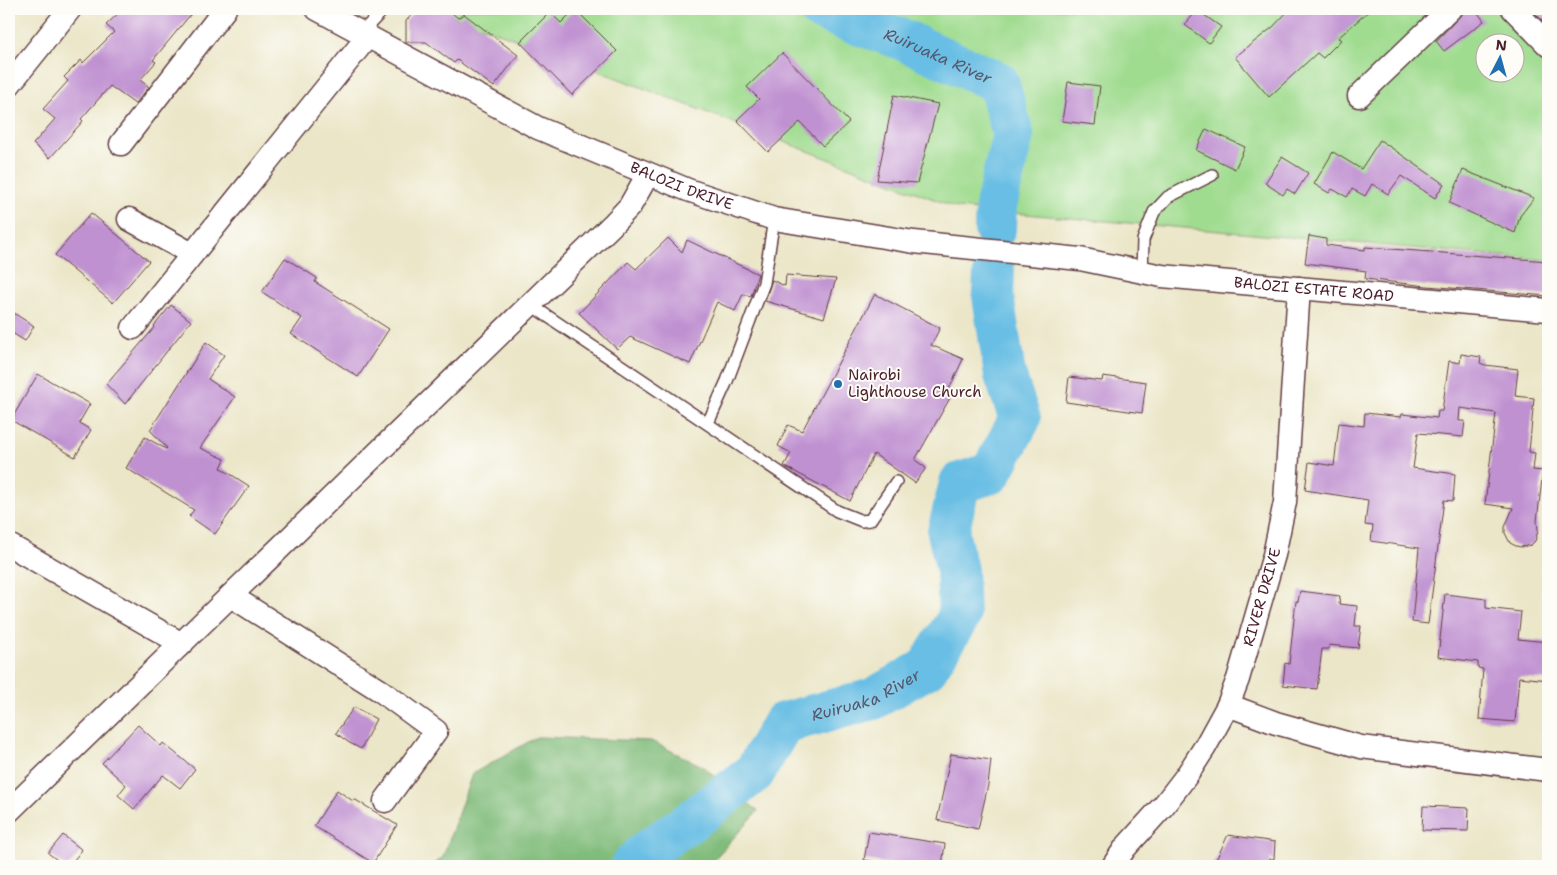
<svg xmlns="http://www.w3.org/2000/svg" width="1557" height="875" font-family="'Shantell Sans',sans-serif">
	<rect width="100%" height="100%" fill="#fdfcf7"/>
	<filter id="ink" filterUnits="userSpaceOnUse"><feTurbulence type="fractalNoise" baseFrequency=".02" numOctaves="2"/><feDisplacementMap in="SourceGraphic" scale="10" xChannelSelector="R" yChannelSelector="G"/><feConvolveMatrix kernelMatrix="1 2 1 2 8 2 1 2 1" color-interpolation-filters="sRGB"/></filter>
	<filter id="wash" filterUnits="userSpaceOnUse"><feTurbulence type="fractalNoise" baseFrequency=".0096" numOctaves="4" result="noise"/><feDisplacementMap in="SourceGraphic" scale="20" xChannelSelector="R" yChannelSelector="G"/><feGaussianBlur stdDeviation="1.12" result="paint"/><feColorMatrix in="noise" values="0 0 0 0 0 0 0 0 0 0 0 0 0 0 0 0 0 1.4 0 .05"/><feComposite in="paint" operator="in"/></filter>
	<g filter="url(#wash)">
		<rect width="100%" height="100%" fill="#ebe6c8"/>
		<path fill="#a0dc90" stroke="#757e5e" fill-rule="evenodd" d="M436,9H1548V260L957,208ZM1484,42H1514V72H1484Z"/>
		<path fill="#80bc7a" stroke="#656e52" d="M537,737L651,741L702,766L758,811L708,866H432L443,857L472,774Z"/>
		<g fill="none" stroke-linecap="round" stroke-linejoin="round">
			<g stroke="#67bee4" stroke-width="42">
				<path id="s1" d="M819,9L843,19L899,38L998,82L1013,134L996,206L995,229"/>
				<path id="s2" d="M631,866L645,852L692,820L754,773L783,723L873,699L927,668L959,617L957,570L948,532L960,483L991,473L1020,419L1005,375L993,296L994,271"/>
			</g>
		</g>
		<g id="blocks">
			<path fill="#c091d1" d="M123,9H195L153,60L156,62L140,80L149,87L135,104L110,86L81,119L83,121L50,158L33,144L55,119L43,109L68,81L64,77L81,60L83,63L114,32L106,25Z
				M417,9H447L458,18L464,14L518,55L494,87L457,60L454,63L426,42H406V21Z
				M575,9L617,51L572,95L520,42L550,12L561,23Z
				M1290,9H1371L1338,38L1341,40L1323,58L1317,53L1269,97L1235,57L1273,27Z
				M1469,9H1475L1484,21L1444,51L1436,41L1461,15Z
				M1531,9H1548V26Z
				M1197,10L1221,27L1209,43L1185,25Z
				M782,53L849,122L823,146L800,122L768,152L737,120L759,99L747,87Z
				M1068,82L1100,86L1095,125L1062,121Z
				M894,95L938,104L917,183L877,180Z
				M1206,129L1245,147L1235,169L1196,150Z
				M1380,140L1444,184L1435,198L1401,176L1388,194L1372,184L1365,196L1352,189L1347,197L1332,189L1329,193L1314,184L1333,152L1361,169Z
				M1282,157L1308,173L1295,194L1287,189L1283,195L1265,183Z
				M1463,170L1534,198L1520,216L1515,233L1449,203Z
				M91,213L149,261L113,303L55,255Z
				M1309,236L1326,239V245L1365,250V247L1548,261V296L1427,286L1365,279L1366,271L1305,263Z
				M668,238L682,252L687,240L758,274L751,296L743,294L735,311L717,302L690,364L630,337L617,349L579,313L628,262L636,269Z
				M285,258L317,278L315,282L389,329L358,377L291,334L302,318L262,292Z
				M786,275L836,279L824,318L765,301L772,280L785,286Z
				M875,294L940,328L931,345L963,359L946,396L950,398L915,460L926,468L915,483L874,454L850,501L784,466L791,453L778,446L788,425L802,431Z
				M171,305L191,321L125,404L106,384L155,327L154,326Z
				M9,310L34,326L25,341L9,331Z
				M206,342L224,355L208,379L235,397L200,448L225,459L221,468L249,486L215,534L189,516L194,510L126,468L145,437L166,449L167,448L150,430Z
				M1461,354L1481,357L1480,363L1485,365L1518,369L1515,396L1534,398L1529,452L1535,453L1533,470L1543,471L1537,521L1538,531L1535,541L1531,545L1521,547L1516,546L1510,543L1505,533V527L1513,508L1485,504L1496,413L1460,408L1459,421H1465L1463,437L1418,433L1413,468L1455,474L1453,501L1444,500L1428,624L1412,622L1419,548L1371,541L1373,526L1365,525L1368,500L1305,490L1309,462L1334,466L1339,423L1364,426L1365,413L1401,417L1402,414L1437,418L1438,411H1442L1449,361L1460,363Z
				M38,374L90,404L79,423L91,430L75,457L11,420Z
				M1103,376L1146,382L1142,413L1066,402L1069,377L1102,381Z
				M1300,591L1340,596L1339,604L1357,606L1355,626H1361L1358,648L1329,645V649H1322L1317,689L1283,685L1285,663L1289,664L1296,601L1298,602Z
				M1445,594L1486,599V608L1521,612L1518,639L1548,642V680L1519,677L1515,722L1479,719L1483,669L1478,668V662L1438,657Z
				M354,707L376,719L361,749L348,742L336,733Z
				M138,725L161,746L163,743L195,769L180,788L163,775L134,809L118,795L126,785L102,763Z
				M951,754L991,760L988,785L978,829L937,820Z
				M337,790L353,801L354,799L397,825L373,863L314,826Z
				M1423,806L1469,808L1468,831L1422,830Z
				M869,832L945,844L942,866H902L864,860Z
				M63,835L82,850L69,866H65L48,853Z
				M1228,835L1275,842L1274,859H1270L1269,866H1213Z"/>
		</g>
	</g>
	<g filter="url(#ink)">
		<use href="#blocks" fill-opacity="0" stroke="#623d43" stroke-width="1"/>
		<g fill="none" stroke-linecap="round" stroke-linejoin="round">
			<defs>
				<path id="service" d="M361,33L384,9
					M1142,272L1143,240L1154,212L1168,197L1212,175
					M531,305L837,511L862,521L870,520L896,482
					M708,423L727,381L764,283L774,219"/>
				<g id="minor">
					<path id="s3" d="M317,9L538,128L688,190L774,219L914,242L1080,259L1162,276L1548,310"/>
					<path d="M1513,9L1548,45"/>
					<path d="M9,85L70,9"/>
					<path d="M1359,96L1450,9"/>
					<path d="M121,144L225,9"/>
					<path d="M129,219L192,254"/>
					<path d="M133,328L368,36"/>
					<path d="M9,545L182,644"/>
					<path d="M231,596L381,691L436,731L385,801"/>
					<path d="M1228,705L1276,723L1361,747L1548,770"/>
					<path d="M9,811L612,225L630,206L648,174"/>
					<path id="s4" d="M1113,866L1125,848L1164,805L1187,775L1205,747L1228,705L1238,679L1274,555L1285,502L1299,288"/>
				</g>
			</defs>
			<use href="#service" stroke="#623d43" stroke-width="14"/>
			<use href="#minor" stroke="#623d43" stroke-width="25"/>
			<use href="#service" stroke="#fff" stroke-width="11"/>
			<use href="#minor" stroke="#fff" stroke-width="22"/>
		</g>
	</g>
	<circle fill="#1f6fb2" stroke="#fdfcf7" stroke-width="2" cx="838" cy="384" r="5"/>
	<g text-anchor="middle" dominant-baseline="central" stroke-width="4" stroke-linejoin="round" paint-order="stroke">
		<g font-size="15" fill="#4a1f2b" stroke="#fdfcf7">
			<text stroke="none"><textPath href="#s3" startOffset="406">BALOZI DRIVE</textPath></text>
			<text stroke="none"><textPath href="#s3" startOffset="1049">BALOZI ESTATE ROAD</textPath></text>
			<text stroke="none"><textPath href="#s4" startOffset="312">RIVER DRIVE</textPath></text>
		</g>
		<g font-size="15" fill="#4a1f2b" stroke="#fdfcf7" text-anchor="start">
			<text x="848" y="375">Nairobi<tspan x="848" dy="17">Lighthouse Church</tspan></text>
		</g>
		<g font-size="16" font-style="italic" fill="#54576c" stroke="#fdfcf7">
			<text stroke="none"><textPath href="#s1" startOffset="128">Ruiruaka River</textPath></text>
			<text stroke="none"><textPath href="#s2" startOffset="300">Ruiruaka River</textPath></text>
		</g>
	</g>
	<rect width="1557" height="875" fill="none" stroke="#fdfcf7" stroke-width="30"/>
	<g transform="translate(1500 58) rotate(6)"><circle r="24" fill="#fdfcf7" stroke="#b5a4a5"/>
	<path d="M0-4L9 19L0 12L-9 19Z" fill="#1f6fb2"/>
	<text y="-8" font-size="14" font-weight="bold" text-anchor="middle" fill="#4a1f2b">N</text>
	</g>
</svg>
